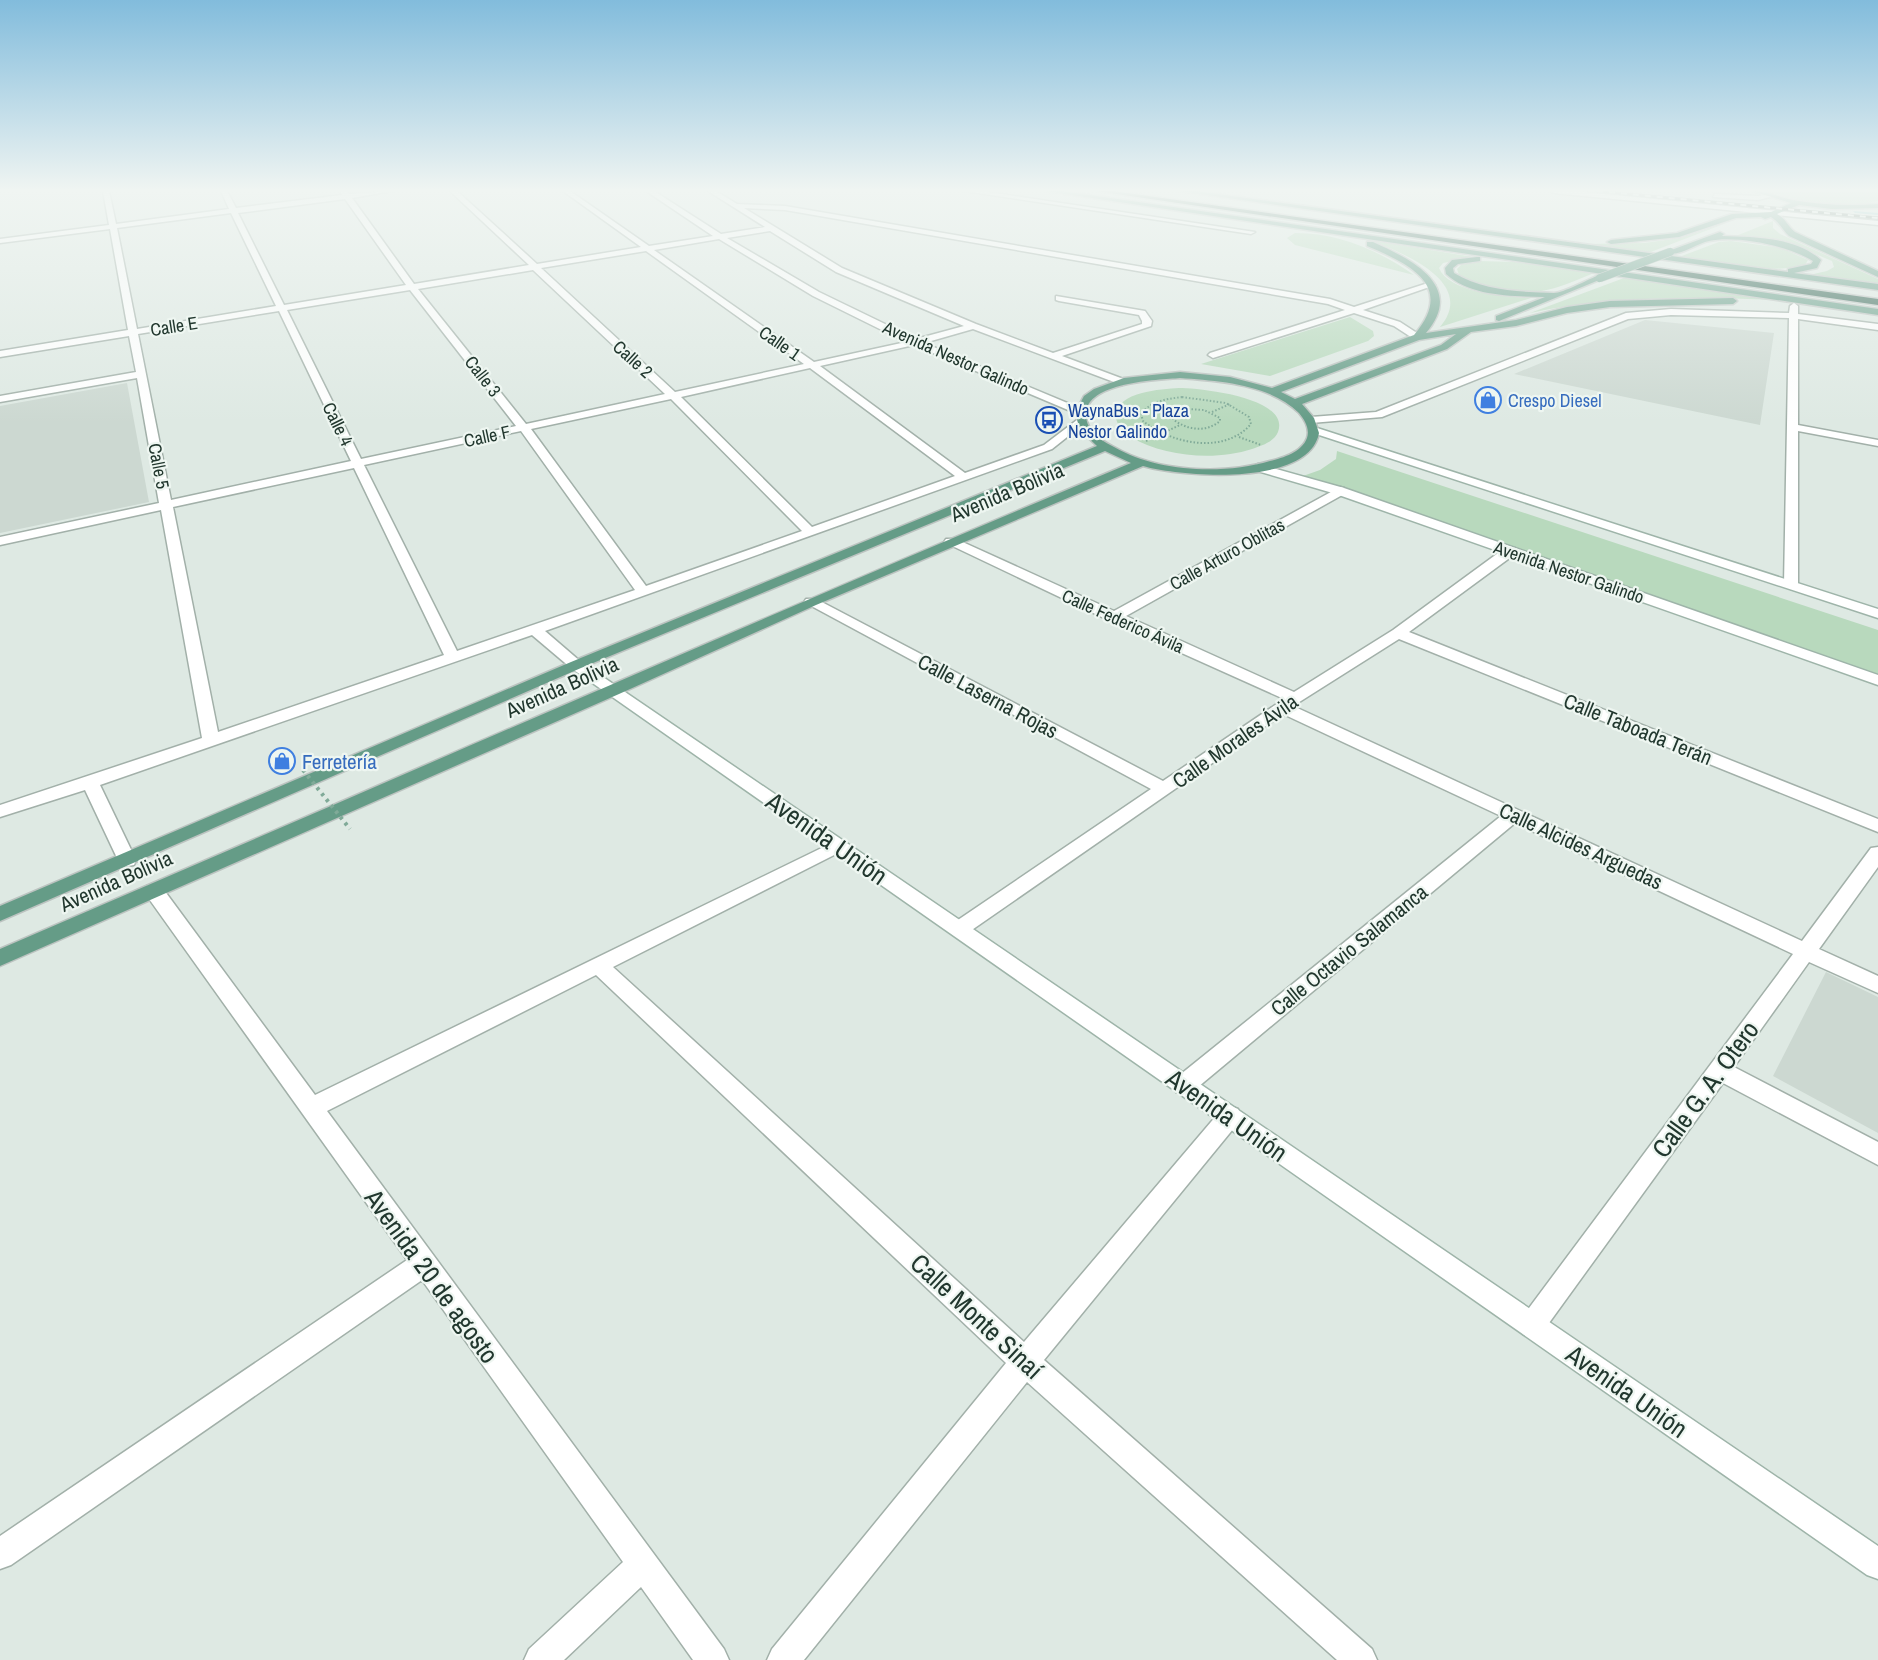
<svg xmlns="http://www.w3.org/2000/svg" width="1878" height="1660" font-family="'Archivo Narrow',sans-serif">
	<rect width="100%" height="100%" fill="#dee9e3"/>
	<path fill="#ccd8d1" d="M1645,320L1774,333L1760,425L1514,374Z
		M127,383L149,502L0,533V406Z
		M1826,972L1878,997V1133L1773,1076Z"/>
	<path fill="#b8d9bd" d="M1768,191H1878V201C1845,210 1800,202 1768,191Z
		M1773,221V228L1780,234L1878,279V284L1809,275L1827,271L1834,267L1832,261L1794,245L1736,236Z
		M1729,222L1648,253L1588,244L1644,243L1680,238Z
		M1295,233C1339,233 1378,250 1414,275L1295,245L1287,238Z
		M1369,240L1473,257L1443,263L1439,268C1449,293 1507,297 1531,298L1440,327C1478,282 1401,252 1369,240Z
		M1731,241L1781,248L1808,260L1805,265C1764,275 1719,263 1679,257L1719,242Z
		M1479,261L1515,262L1594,273C1581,278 1568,284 1555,288C1525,297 1485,291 1459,275L1457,269L1461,265Z
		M1624,278L1777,300C1694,297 1612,295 1530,313Z
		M1350,317L1373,331L1374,336L1368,341L1270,376L1201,364Z
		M1179,388C1198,388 1291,397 1278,432C1274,442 1261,446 1252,449C1216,461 1164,457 1131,437C1124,432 1115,424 1116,415C1117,392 1161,389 1179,388Z
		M1337,451L1878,630V676L1303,476L1320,470L1336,459Z"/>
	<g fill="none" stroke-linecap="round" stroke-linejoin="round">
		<path fill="#89c9cb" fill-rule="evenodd" d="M1853,211L1878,213V215L1855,213Z"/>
		<defs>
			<path id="street" d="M103,191H109L116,224L229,209L221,191H227L236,208L342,195L340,191H346L349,194L392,191L352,198L414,284L529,265L450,191H457L537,264L641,247L563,191H570L649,246L713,236L646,191H654L721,234L765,227L708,191H716L737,204L785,206L1330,299L1354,307L1428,283L1435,285L1363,310L1400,322L1420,335V339H1414L1394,326L1354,313L1213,358L1208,355L1210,353L1345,310L1328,304L785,210L744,208L842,268L976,324L1053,353L1142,324V321L1139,315L1059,301L1056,300V296L1145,311L1152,321L1151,326L1062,356L1126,380L1127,382L1122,385L973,329L924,343L1084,410L1085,412L1080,415L914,345L820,366L965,473L1044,445L1077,420L1081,419L1086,422L1052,449L545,631L581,662L584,665L581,668H571L532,635L100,785L136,860L134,865L127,866L120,865L118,860L85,790L0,817V805L202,738L161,510L0,545V537L159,503L137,378L0,402V396L136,372L129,336L0,357V351L128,330L110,229L0,243V239L109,225ZM345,199L406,285L284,305L238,213ZM231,213L276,306L137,329L117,228ZM770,231L836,272L964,326L916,339L819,292L727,238ZM719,239L813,296L906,342L814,362L654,250ZM646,251L804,364L675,392L541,268ZM533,270L665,394L526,424L418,289ZM410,290L516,426L361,459L287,310ZM279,311L351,461L171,500L138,334ZM810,368L955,476L812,527L681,397ZM671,399L802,531L646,586L531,429ZM521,431L635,590L457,651L364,465ZM354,468L444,655L218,732L173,507Z
				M964,191H981L1255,232L1251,234Z
				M1550,191H1573L1878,221V225L1553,193Z
				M1715,194L1758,196L1770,194L1774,196L1758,200L1713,197Z
				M1794,303L1798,306V314L1878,324V330L1798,319V425L1878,440V446L1798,431V585L1791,589L1784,585L1789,318L1671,315L1628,319L1382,417L1311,423L1306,420L1311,417L1376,412L1626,313L1671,309L1789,313L1790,306Z
				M1340,487L1344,488V494L1126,616L1294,692L1393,630L1505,548H1515L1517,551L1515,554L1409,632L1878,819V832L1399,639L1293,706L1802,941L1871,848L1878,847V867L1819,949L1878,976V993L1809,962L1734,1067L1878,1142V1165L1723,1083L1541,1334L1532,1338L1523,1334L1519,1325L1523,1316L1793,954L1515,823L1192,1092L1184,1095L1176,1092L1173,1085L1176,1078L1501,816L1283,714L966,934L959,936L952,934L949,929L952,924L1151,789L804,602L806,599H816L1163,781L1284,699L1108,620L944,542L946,539H956L1114,611Z
				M838,840L844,842L847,846L844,850L613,967L1024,1342L1222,1109L1230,1106L1238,1109L1241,1116L1238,1123L1044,1360L1372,1649L1377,1660H1337L1027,1382L804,1660H767L772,1649L1006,1363L596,975L327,1111L724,1649L729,1660H693L641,1587L564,1660H524L529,1649L623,1562L422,1280L11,1565L0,1569V1536L407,1260L147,896L144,891L147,886L154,884L161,886L315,1095Z"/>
			<path id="secondary" d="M1314,427L1878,609V618L1310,432V428Z
				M1258,464L1344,488L1878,675V685L1336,494L1254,470V466Z
				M576,660L581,662L1878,1546V1579L1867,1575L571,668L568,665Z"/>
			<path id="primary" d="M1045,191H1062L1878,309V315Z
				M1179,191H1196L1788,272V269L1811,264L1813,261C1789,246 1737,235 1709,241C1697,243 1676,259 1666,252L1720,232L1724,234L1722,236C1754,237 1796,237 1821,260L1817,268L1794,273L1878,284V290Z
				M1752,191C1766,191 1779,197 1793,200C1821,205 1849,206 1878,204V208L1832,209L1799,205L1777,214C1787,220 1787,226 1795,232L1878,271V277L1789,236C1782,229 1780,223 1771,217L1765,219L1761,217L1736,218L1679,237L1611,244L1607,242L1611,240L1677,233L1732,214L1771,212L1791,203Z
				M1367,242H1373C1411,259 1466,286 1426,333L1516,320L1567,307L1610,301L1733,298L1737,301L1733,304L1610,307L1567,313L1516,326L1471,332L1447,349L1302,404L1314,418L1319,433C1309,487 1181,477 1143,466L816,605L619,694L0,966V949C377,787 753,621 1131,463L1105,451L581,668L0,921V906L571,662L1097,446L1080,430L1075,413L1084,396L1094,389L1124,378L1180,372L1230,377L1272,388L1414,335C1456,286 1410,264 1367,246ZM1456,334L1441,345L1295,399L1281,392L1419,340ZM1180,378C1220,381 1269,384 1299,413C1305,420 1310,429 1307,438C1302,452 1283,458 1270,461C1223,475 1157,472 1114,447C1102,441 1086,431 1086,415C1085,382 1157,380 1180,378Z
				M1477,257H1480V261L1458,264L1453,268L1454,273C1484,291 1520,292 1554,293C1563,293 1587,280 1597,276L1604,278L1499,321L1496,320V316L1545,297C1513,296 1471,297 1446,274L1445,268L1452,260Z"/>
			<path id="highway" d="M1096,191H1113L1878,299V305Z"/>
		</defs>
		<use href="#street" stroke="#a2b0a9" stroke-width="3"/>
		<use href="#secondary" stroke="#9eb4a9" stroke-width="3"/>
		<use href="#primary" stroke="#bcc3c0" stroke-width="3"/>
		<use href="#highway" stroke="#bcc3c0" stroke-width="3"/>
		<path stroke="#80aa98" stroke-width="2" stroke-dasharray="1.5 2" stroke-linecap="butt" d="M1182,397L1226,403L1249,417L1251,424C1224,455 1172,444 1143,421L1141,414C1151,401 1166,399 1182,397Z
			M1188,409L1204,410L1220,418V421C1206,433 1186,430 1173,419L1176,413Z
			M1212,412L1230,404
			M1239,437L1261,445
			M1146,441L1180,425"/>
		<use href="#street" fill="#fff" fill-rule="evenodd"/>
		<use href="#secondary" fill="#fff" fill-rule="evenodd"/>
		<use href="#primary" fill="#659c87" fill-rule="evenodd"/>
		<use href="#highway" fill="#2f6150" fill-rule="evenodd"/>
		<defs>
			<path id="rail" d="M1597,191L1878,218"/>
		</defs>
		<use href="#rail" stroke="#5b7369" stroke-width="3"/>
		<use href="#rail" stroke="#eef6f1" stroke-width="2" stroke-dasharray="6" stroke-linecap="butt"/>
		<defs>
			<path id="primary-bridge" d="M1600,278L1670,252"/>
		</defs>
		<use href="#primary-bridge" stroke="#bcc3c0" stroke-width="9" stroke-linecap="butt"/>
		<path stroke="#80aa98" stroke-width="4" stroke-dasharray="3 4.5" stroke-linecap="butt" d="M303,770L350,829"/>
		<use href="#primary-bridge" stroke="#659c87" stroke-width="8"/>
	</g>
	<linearGradient id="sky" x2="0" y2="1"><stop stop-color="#82bcdc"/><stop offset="0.45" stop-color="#f0f5f2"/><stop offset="1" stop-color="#f0f5f2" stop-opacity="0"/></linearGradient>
	<rect width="1878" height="423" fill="url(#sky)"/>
	<defs>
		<symbol id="shop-ring" viewBox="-11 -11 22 22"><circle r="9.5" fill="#eef6f1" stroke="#3f7fe0" stroke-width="1.5"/><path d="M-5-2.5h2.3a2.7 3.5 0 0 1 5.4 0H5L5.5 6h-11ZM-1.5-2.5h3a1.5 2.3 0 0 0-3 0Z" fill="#3f7fe0"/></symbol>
		<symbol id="bus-ring" viewBox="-11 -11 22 22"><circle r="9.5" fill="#eef6f1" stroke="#1a4fb4" stroke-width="1.5"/><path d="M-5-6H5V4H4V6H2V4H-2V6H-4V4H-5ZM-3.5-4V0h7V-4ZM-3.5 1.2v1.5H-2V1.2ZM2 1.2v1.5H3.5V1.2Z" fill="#1a4fb4"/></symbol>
	</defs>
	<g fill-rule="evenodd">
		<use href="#shop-ring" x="1473" y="385" width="30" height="30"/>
		<use href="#bus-ring" x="1034" y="405" width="30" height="30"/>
		<use href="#shop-ring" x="267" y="746" width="30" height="30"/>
	</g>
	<g text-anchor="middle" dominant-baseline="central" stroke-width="4.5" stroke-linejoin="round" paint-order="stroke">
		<g font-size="18" fill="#21372e" stroke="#eef6f1">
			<text transform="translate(174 326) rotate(-9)">Calle E</text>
			<text transform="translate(780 343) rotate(35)">Calle 1</text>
			<text transform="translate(956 358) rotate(24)">Avenida Nestor Galindo</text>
			<text transform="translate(633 359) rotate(42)">Calle 2</text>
			<text transform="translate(483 376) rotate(52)">Calle 3</text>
			<text transform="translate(338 424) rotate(64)">Calle 4</text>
			<text transform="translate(487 436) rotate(-12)">Calle F</text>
			<text transform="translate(159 466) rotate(79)">Calle 5</text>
			<text transform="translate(1227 554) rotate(-29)">Calle Arturo Oblitas</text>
			<text transform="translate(1569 572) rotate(19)">Avenida Nestor Galindo</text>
			<text transform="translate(1123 621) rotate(24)">Calle Federico Ávila</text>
		</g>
		<g font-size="18" fill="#366cbe" stroke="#eef6f1" text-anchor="start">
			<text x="1508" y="400">Crespo Diesel</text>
		</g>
		<g font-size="18" fill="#164399" stroke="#eef6f1" text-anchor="start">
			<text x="1068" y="410">WaynaBus - Plaza<tspan x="1068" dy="21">Nestor Galindo</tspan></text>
		</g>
		<g font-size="21" fill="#21372e" stroke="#eef6f1">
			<text transform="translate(1007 492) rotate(-23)">Avenida Bolivia</text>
			<text transform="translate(562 687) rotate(-24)">Avenida Bolivia</text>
			<text transform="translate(988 696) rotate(28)">Calle Laserna Rojas</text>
			<text transform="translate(1638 729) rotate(22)">Calle Taboada Terán</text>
			<text transform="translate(1235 741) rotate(-35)">Calle Morales Ávila</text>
			<text transform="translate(1581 846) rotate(25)">Calle Alcides Arguedas</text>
			<text transform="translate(116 881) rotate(-24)">Avenida Bolivia</text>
			<text transform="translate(1349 950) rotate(-39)">Calle Octavio Salamanca</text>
		</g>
		<g font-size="21" fill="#366cbe" stroke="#eef6f1" text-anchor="start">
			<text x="302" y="761">Ferretería</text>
		</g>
		<g font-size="26" fill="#21372e" stroke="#eef6f1">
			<text transform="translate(827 838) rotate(35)">Avenida Unión</text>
			<text transform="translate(1705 1089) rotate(-54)">Calle G. A. Otero</text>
			<text transform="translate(1227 1115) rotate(35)">Avenida Unión</text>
			<text transform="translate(432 1276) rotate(54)">Avenida 20 de agosto</text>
			<text transform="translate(977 1316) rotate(43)">Calle Monte Sinaí</text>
			<text transform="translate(1627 1391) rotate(35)">Avenida Unión</text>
		</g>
	</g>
</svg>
